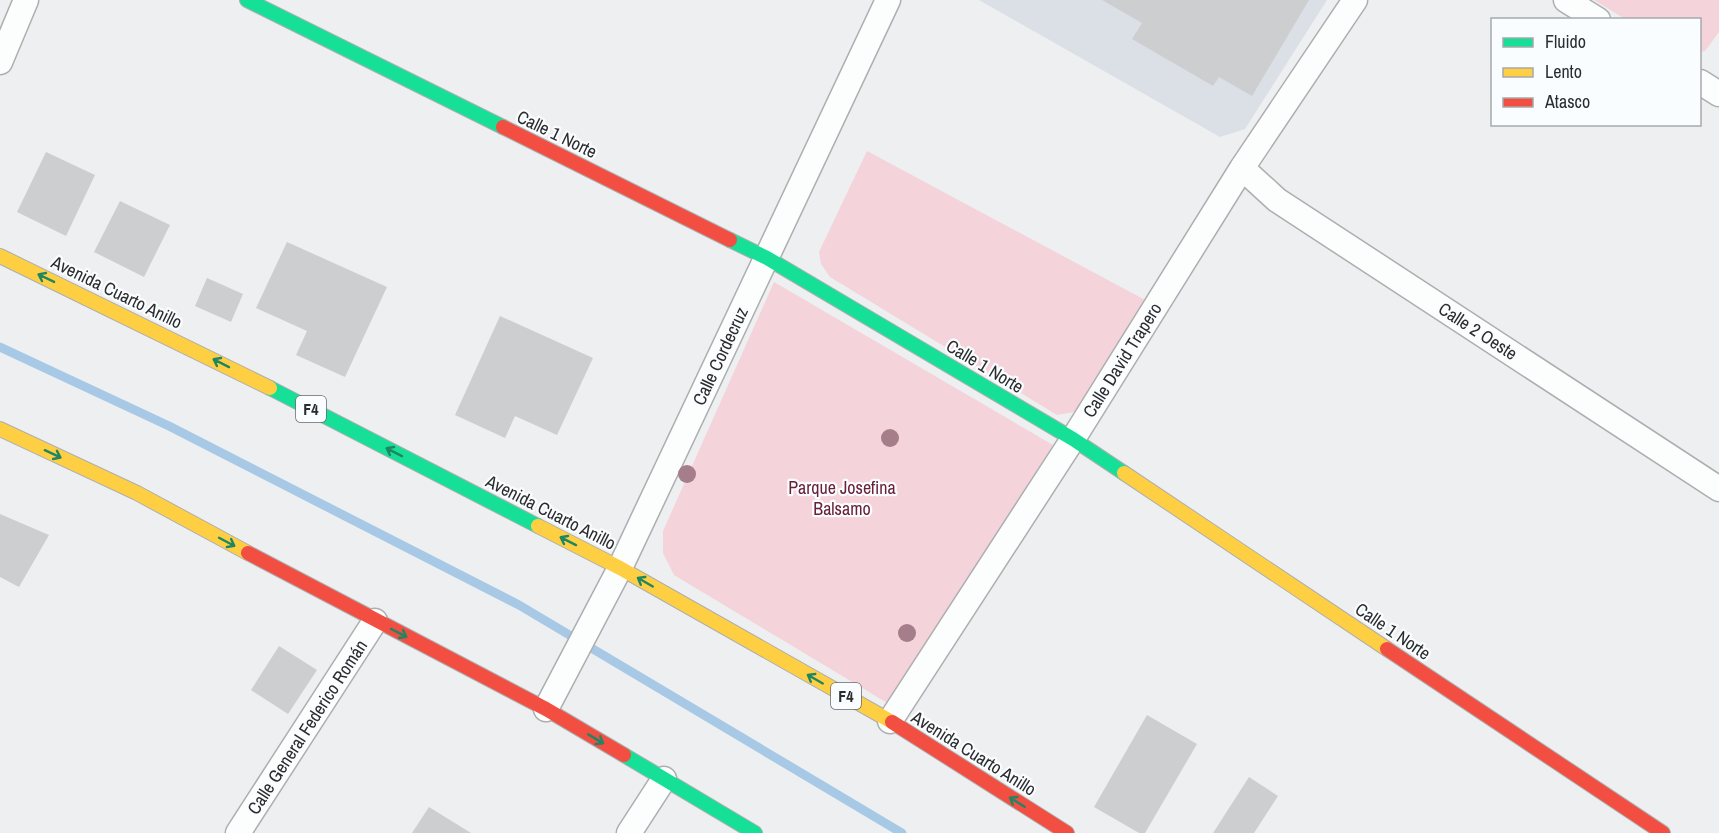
<svg xmlns="http://www.w3.org/2000/svg" width="1719" height="833" font-family="'Archivo Narrow',sans-serif">
	<rect width="100%" height="100%" fill="#edeff1"/>
	<path fill="#dbe0e6" d="M979,0H1327L1245,129L1220,137Z"/>
	<path fill="#f4d3da" d="M1594,0H1719V32L1705,51L1700,52V20L1625,19Z
		M867,151L1147,301L1084,408L1074,412L1057,415L830,277L821,264L819,252Z
		M774,282L1053,445L889,704L674,575L663,553V531Z"/>
	<g fill="none" stroke-linecap="round" stroke-linejoin="round">
		<path stroke="#a7c9e6" stroke-width="9" d="M0,347L169,426L519,605L902,833"/>
	</g>
	<path fill="#cdcecf" d="M1102,0H1309L1252,96L1219,77L1213,86L1132,39L1142,23Z
		M46,152L95,175L66,236L17,212Z
		M120,201L170,225L144,277L94,252Z
		M287,242L387,287L345,377L296,355L307,331L256,308Z
		M207,278L243,294L231,322L195,306Z
		M500,316L593,358L557,435L515,416L505,438L455,415Z
		M0,514L49,535L19,587L0,577Z
		M279,646L317,670L288,714L251,690Z
		M1147,715L1197,744L1145,833H1139L1094,807Z
		M1249,777L1278,796L1254,833H1213Z
		M429,807L471,833H412Z"/>
	<g fill="none" stroke-linecap="round" stroke-linejoin="round">
		<defs>
			<path id="street" d="M1566,0L1598,20
				M0,62L26,0
				M1700,82L1719,94
				M1242,168L1277,200L1719,489
				M546,709L620,568L888,0
				M890,721L1073,439L1242,168L1355,0
				M238,833L375,621
				M629,833L664,779"/>
			<path id="fast" d="M247,0L503,127
				M730,240L767,258L1073,439L1124,473
				M270,388L538,526
				M624,755L755,833"/>
			<path id="slow" d="M0,256L270,388
				M0,429L137,493L248,553
				M1124,473L1387,649
				M538,526L620,568L892,722"/>
			<path id="jam" d="M503,127L730,240
				M248,553L546,709L624,755
				M1387,649L1663,833
				M892,722L1067,833"/>
		</defs>
		<use href="#street" stroke="#adaeb0" stroke-width="27"/>
		<use href="#fast" stroke="#adaeb0" stroke-width="16"/>
		<use href="#slow" stroke="#adaeb0" stroke-width="16"/>
		<use href="#jam" stroke="#adaeb0" stroke-width="16"/>
		<use href="#street" stroke="#fcfdfd" stroke-width="24"/>
		<use href="#fast" stroke="#16e098" stroke-width="14"/>
		<use href="#slow" stroke="#ffcf43" stroke-width="14"/>
		<use href="#jam" stroke="#f24e42" stroke-width="14"/>
	</g>
	<g fill="#a57d8b">
		<circle cx="890" cy="438" r="9"/>
		<circle cx="687" cy="474" r="9"/>
		<circle cx="907" cy="633" r="9"/>
	</g>
	<defs><path id="oneway-shaft" d="M-6 0H5M1.5-3L5.5 0L1.5 3" fill="none" stroke-width="1.6" stroke-linecap="round" stroke-linejoin="round" transform="scale(1.5)"/></defs>
	<g stroke="#208662">
		<use href="#oneway-shaft" transform="translate(46 278) rotate(-154)"/>
		<use href="#oneway-shaft" transform="translate(221 363) rotate(-153)"/>
		<use href="#oneway-shaft" transform="translate(394 452) rotate(-153)"/>
		<use href="#oneway-shaft" transform="translate(53 454) rotate(25)"/>
		<use href="#oneway-shaft" transform="translate(568 541) rotate(-153)"/>
		<use href="#oneway-shaft" transform="translate(227 542) rotate(28)"/>
		<use href="#oneway-shaft" transform="translate(645 582) rotate(-150)"/>
		<use href="#oneway-shaft" transform="translate(399 633) rotate(27)"/>
		<use href="#oneway-shaft" transform="translate(815 679) rotate(-150)"/>
		<use href="#oneway-shaft" transform="translate(596 739) rotate(31)"/>
		<use href="#oneway-shaft" transform="translate(1017 802) rotate(-148)"/>
	</g>
	<g text-anchor="middle" dominant-baseline="central" stroke-width="4.5" stroke-linejoin="round" paint-order="stroke">
		<g fill="#fafdff" stroke="#696b6c" stroke-width="1.5">
			<rect x="296" y="396" width="30" height="26" rx="4.5"/>
			<rect x="831" y="683" width="30" height="26" rx="4.5"/>
		</g>
		<g font-size="16" font-weight="bold" fill="#2b2c2d">
			<text x="311" y="409">F4</text>
			<text x="846" y="696">F4</text>
		</g>
		<g font-size="18" fill="#2b2c2d" stroke="#fafdff">
			<text transform="translate(557 134) rotate(26)">Calle 1 Norte</text>
			<text transform="translate(117 292) rotate(26)">Avenida Cuarto Anillo</text>
			<text transform="translate(1478 331) rotate(33)">Calle 2 Oeste</text>
			<text transform="translate(720 356) rotate(-65)">Calle Cordecruz</text>
			<text transform="translate(1122 360) rotate(-58)">Calle David Trapero</text>
			<text transform="translate(985 366) rotate(31)">Calle 1 Norte</text>
			<text transform="translate(551 512) rotate(27)">Avenida Cuarto Anillo</text>
			<text transform="translate(1393 631) rotate(34)">Calle 1 Norte</text>
			<text transform="translate(307 727) rotate(-57)">Calle General Federico Román</text>
			<text transform="translate(974 753) rotate(32)">Avenida Cuarto Anillo</text>
		</g>
		<g font-size="18" fill="#6a2037" stroke="#fafdff">
			<text x="842" y="487">Parque Josefina<tspan x="842" dy="21">Balsamo</tspan></text>
		</g>
	</g>
	<rect x="1491" y="18" width="210" height="108" fill="#fafdff" stroke="#a7a9ab" stroke-width="1.5"/>
	<rect x="1503" y="38" width="30" height="9" fill="#16e098" stroke="#a7a9ab" stroke-width="1.5"/>
	<text x="1545" y="48" font-size="18" fill="#2b2c2d">Fluido</text>
	<rect x="1503" y="68" width="30" height="9" fill="#ffcf43" stroke="#a7a9ab" stroke-width="1.5"/>
	<text x="1545" y="78" font-size="18" fill="#2b2c2d">Lento</text>
	<rect x="1503" y="98" width="30" height="9" fill="#f24e42" stroke="#a7a9ab" stroke-width="1.5"/>
	<text x="1545" y="108" font-size="18" fill="#2b2c2d">Atasco</text>
</svg>
